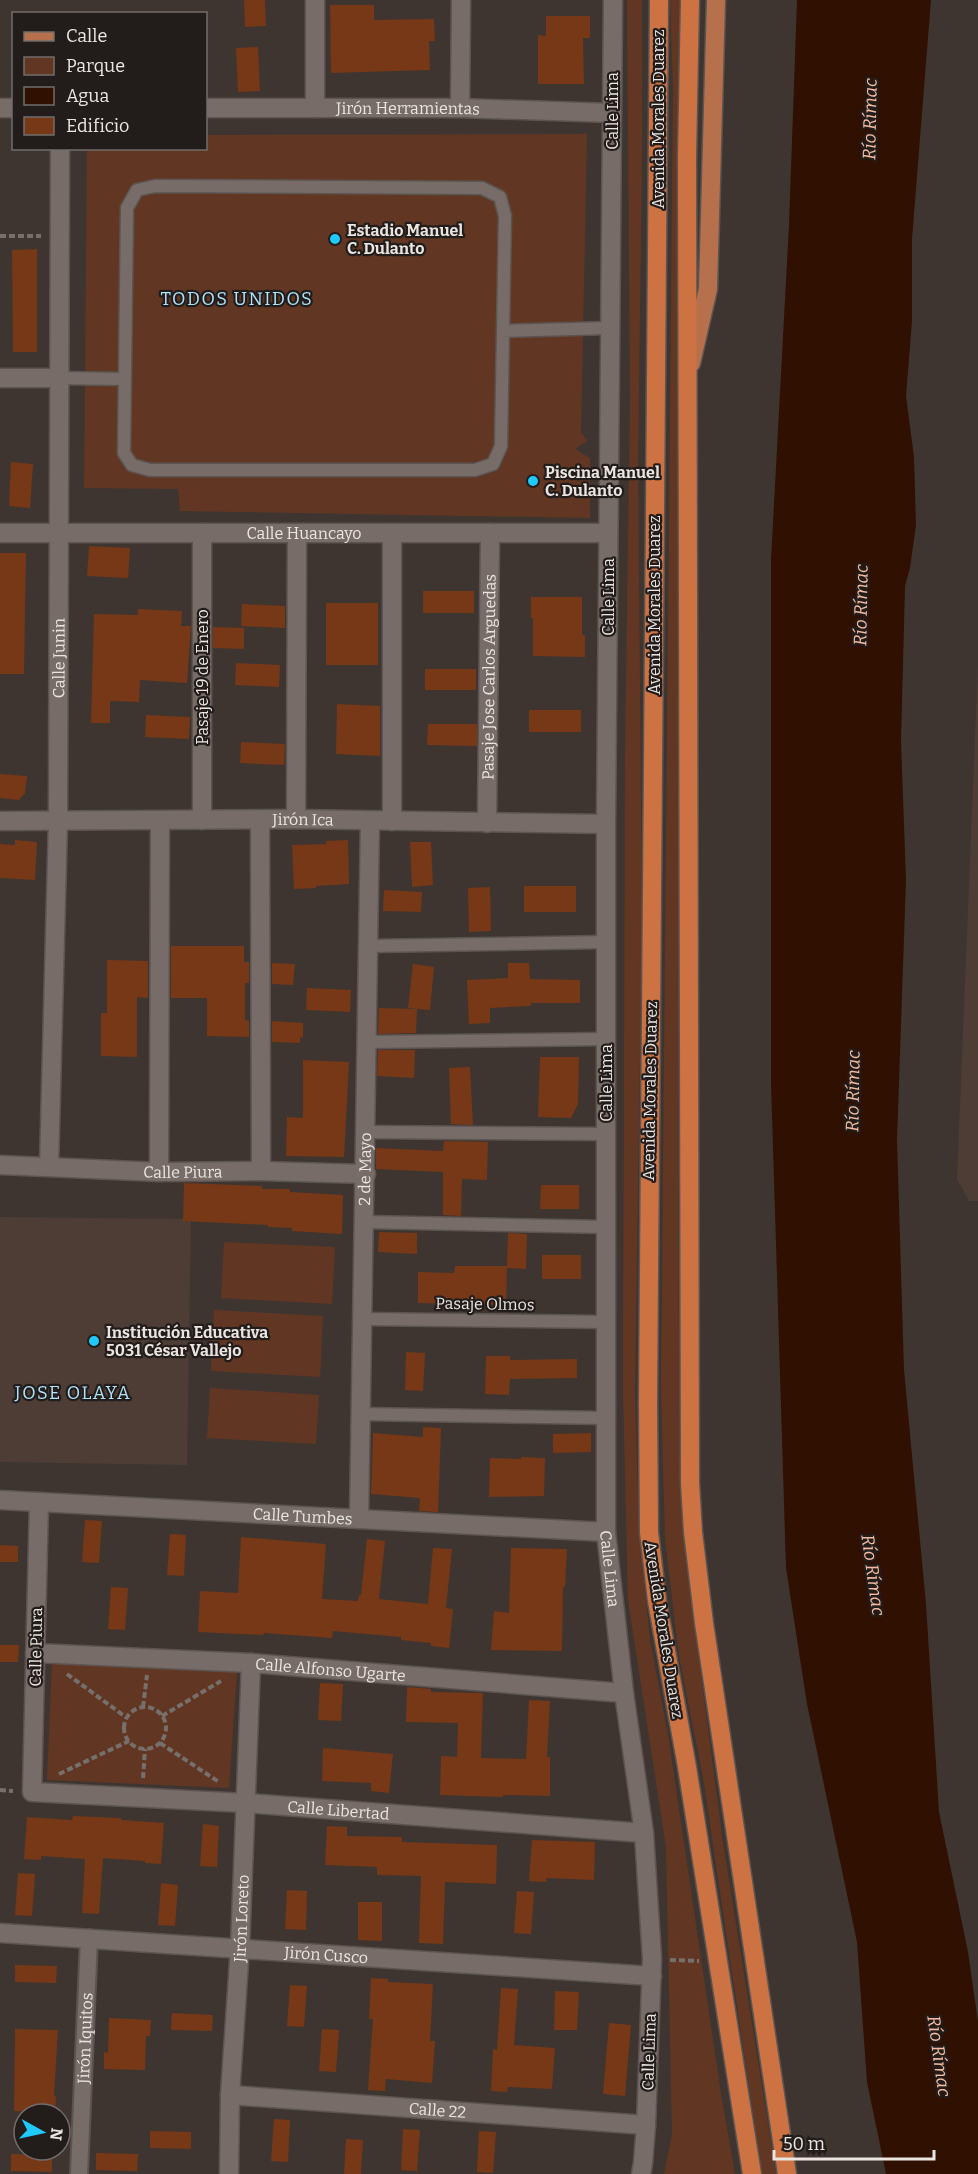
<svg xmlns="http://www.w3.org/2000/svg" width="978" height="2174" font-family="Bitter,serif">
	<rect width="100%" height="100%" fill="#3e3530"/>
	<path fill="#4d3d35" d="M978,664V1201H969L957,1179Z
		M0,1217L191,1219L187,1465L0,1462Z"/>
	<path fill="#613723" d="M627,0H642V159L638,464L642,919L635,1393L639,1532L650,1640L668,1735L721,2094L735,2174H664L672,2134L666,1847L628,1600L623,1390L625,755L630,399Z
		M670,0H682L677,216L679,1445L683,1529L691,1599L723,1843L776,2174H762L703,1777L679,1656L665,1539L661,1387L673,90Z
		M587,134L581,432L587,441L575,449L590,458V518L180,511L178,489L84,488L87,149L206,148V135Z
		M224,1242L335,1247L332,1304L221,1298Z
		M214,1310L323,1316L320,1377L211,1371Z
		M210,1388L319,1395L316,1444L207,1438Z
		M52,1663L237,1671L229,1788L47,1780Z"/>
	<path fill="#301001" d="M797,0H931L912,239V321L906,396L914,457L916,525L910,568L905,586L901,741L906,880L897,1140L904,1370L926,1604L939,1812L968,1952L978,2022V2174H886L867,2082L857,1942L807,1704L786,1568L771,1083V560L789,225Z"/>
	<path fill="#763817" d="M244,0H265L266,26L245,27Z
		M330,5H374V20L434,19L435,41H429L430,70L331,73Z
		M546,16H590V38H583L584,84H538V35L546,36Z
		M258,47L260,91L238,92L236,48Z
		M37,249V352H13L12,250Z
		M11,462L33,464L30,508L9,506Z
		M89,546L130,548L128,578L87,576Z
		M0,553H26L24,674H0Z
		M423,591H474V613H423Z
		M531,597H582V635H585V657L533,656V618H531Z
		M326,603H378V665H326Z
		M242,604L285,606V628L241,626Z
		M138,609L182,611L181,626H191L187,683L140,680L139,702L110,701V723H91L94,614L138,615Z
		M213,627L244,628V649L213,648Z
		M236,663L280,665L279,687L235,685Z
		M425,669H476V690H425Z
		M337,704L380,706V756L336,754Z
		M529,710H581V732H529Z
		M146,715L190,717L189,739L145,737Z
		M428,724H477V746L427,745Z
		M241,742L285,744L284,765L240,763Z
		M0,774L27,776L25,793L19,800L0,798Z
		M15,840L37,842L35,880L0,878V844L15,845Z
		M348,840L349,884L316,886V888L294,889L292,845L326,844V841Z
		M410,842H431L433,885L412,887Z
		M524,886H576V912H524Z
		M490,887L491,931L469,932L468,888Z
		M384,890L422,892L421,912L383,911Z
		M171,946H244V962H249V983H245V1020L249,1021V1037L207,1036V998H171Z
		M107,960L148,961V998L137,997V1057L101,1056V1013H107Z
		M272,963L295,964L293,985L272,984Z
		M508,963H529L530,979L580,980V1003H531V1006L490,1008V1023L469,1024L467,980L508,978Z
		M413,964L434,967L430,1010L408,1008Z
		M307,988L351,990L350,1012L306,1010Z
		M379,1008L417,1009L416,1033L378,1034Z
		M272,1021L303,1023V1038L300,1037V1043L272,1042Z
		M378,1050H415L414,1078L377,1076Z
		M540,1057H579L578,1104L571,1118L538,1117Z
		M303,1060L349,1062L344,1157L286,1156L287,1117L303,1118Z
		M470,1067L473,1125L451,1124L449,1068Z
		M444,1141L488,1142L487,1180L462,1179L461,1216L443,1215V1172L376,1169V1148L443,1151Z
		M184,1183L262,1186V1189H290V1192L343,1195L342,1234L292,1231V1228L268,1227V1225L183,1221Z
		M541,1185H579V1209H540Z
		M379,1232L417,1233V1254L378,1252Z
		M508,1233L527,1234L526,1269L507,1268Z
		M542,1255H581V1279H542Z
		M455,1266H507L506,1305L418,1303V1272L454,1273Z
		M406,1352L425,1353L423,1391L405,1390Z
		M486,1356H510V1360L577,1359V1378L510,1379L509,1395L485,1394Z
		M423,1427L441,1428L438,1512L419,1511L420,1498L371,1494L373,1433L423,1437Z
		M591,1433V1452L553,1453V1434Z
		M521,1457L545,1458L544,1496L489,1497L490,1458L521,1459Z
		M85,1520L102,1521L99,1563L82,1562Z
		M170,1534L186,1535L184,1576L167,1575Z
		M241,1537L326,1544L322,1599L358,1601L359,1595H361L367,1539L385,1541L379,1599L428,1604L433,1548L452,1549L446,1608L453,1609L449,1648L431,1646V1643L401,1640V1637L333,1631L332,1638L264,1633L263,1635L198,1632L200,1591L238,1593Z
		M0,1545L18,1546V1562H0Z
		M511,1548L567,1549L565,1587H563L562,1651L491,1650L494,1611L509,1613Z
		M111,1587L128,1588L125,1630L108,1629Z
		M0,1645H19L18,1662H0Z
		M320,1683L343,1684L341,1721L318,1720Z
		M407,1687L431,1689V1692L483,1693L481,1758L526,1759L529,1700L550,1701L547,1757H550V1796L503,1795V1797L440,1795L441,1756L457,1757L458,1723L406,1722Z
		M323,1748L393,1754L389,1793L371,1791V1783L322,1781Z
		M73,1816L121,1818V1820L164,1823L161,1864L145,1863V1861L103,1858L99,1914L82,1913L85,1859L41,1856V1860L24,1859L27,1817L72,1820Z
		M203,1824L219,1826L217,1867L200,1866Z
		M327,1826L347,1827V1836L402,1837V1842L497,1845L496,1884L445,1882L443,1944L419,1943L421,1876L377,1875V1867L325,1865Z
		M532,1840L595,1842L594,1880L546,1878V1882L529,1881Z
		M18,1873L35,1874L32,1916L15,1915Z
		M161,1883L178,1885L175,1926L158,1925Z
		M287,1890L307,1891L306,1930L285,1929Z
		M517,1891L534,1892L531,1934L514,1933Z
		M358,1902H382V1941L358,1940Z
		M15,1965L57,1966L56,1983L15,1982Z
		M371,1978L388,1979V1982L433,1984L430,2041H435L432,2083L386,2079L385,2091L368,2090L373,2019H369Z
		M290,1985L307,1986L304,2027L287,2026Z
		M501,1988L518,1989L514,2045L555,2048L552,2089L508,2087L507,2092L491,2091L493,2049L497,2050Z
		M555,1991L579,1992L577,2030H554Z
		M172,2013L213,2015L212,2031L171,2030Z
		M109,2018L151,2020L150,2036H146L145,2070L104,2069V2052L108,2053Z
		M609,2023L631,2025L625,2096L603,2094Z
		M15,2029L58,2030L54,2096H56L55,2113L14,2111Z
		M322,2029L339,2030L336,2072L319,2071Z
		M274,2119L290,2120L288,2162L271,2161Z
		M403,2129L420,2130L417,2171L401,2170Z
		M150,2131L191,2132V2149L150,2148Z
		M479,2131L496,2132L493,2173L477,2172Z
		M346,2139L363,2140L361,2174H344Z
		M96,2153L138,2154L137,2171L96,2170Z
		M11,2154L52,2155V2172L11,2171Z"/>
	<g fill="none" stroke-linecap="round" stroke-linejoin="round">
		<defs>
			<path id="service" d="M155,186L482,188L500,197L505,216L501,446L493,464L475,470H150L132,465L124,453L127,208L137,190Z
				M503,331L610,328
				M59,378L124,379
				M370,946L606,942
				M368,1042L606,1039
				M366,1132L606,1134
				M365,1222L606,1227
				M363,1319L606,1322
				M361,1414L606,1418"/>
			<g id="pedestrian">
				<path id="s1" d="M79,2174L89,1938"/>
			</g>
			<g id="minor">
				<path id="s2" d="M613,0L606,824V1532L624,1693L644,1833L652,1959L646,2125L643,2163L641,2174"/>
				<path d="M0,108H14"/>
				<path id="s3" d="M206,108H460L612,113"/>
				<path d="M315,108V0"/>
				<path d="M460,108L461,0"/>
				<path d="M0,378H59"/>
				<path id="s4" d="M0,533H608"/>
				<path d="M392,533V821"/>
				<path d="M296,819L297,533"/>
				<path d="M202,820V533"/>
				<path d="M260,820L261,1171"/>
				<path id="s5" d="M0,821L296,819L606,824"/>
				<path id="s6" d="M487,823L490,533"/>
				<path id="s7" d="M0,1165L159,1172L261,1171L366,1174"/>
				<path id="s8" d="M49,1166L58,821L60,148"/>
				<path d="M159,1172L160,821"/>
				<path id="s9" d="M0,1500L606,1532"/>
				<path id="s10" d="M39,1502L32,1792L246,1803L644,1833"/>
				<path id="s11" d="M359,1519L370,821"/>
				<path id="s12" d="M35,1653L251,1663L624,1693"/>
				<path id="s13" d="M0,1933L652,1976"/>
				<path id="s14" d="M230,2095L646,2125"/>
				<path id="s15" d="M229,2174L230,2095L240,1947L251,1663"/>
			</g>
			<path id="primary" d="M691,363L708,289L716,0"/>
			<path id="trunk" d="M659,0L648,1401L649,1532L657,1601L687,1767L752,2174
				M690,0L687,157L690,1483L693,1532L704,1623L787,2174"/>
		</defs>
		<use href="#service" stroke="#5c5451" stroke-width="15"/>
		<use href="#pedestrian" stroke="#5c5451" stroke-width="20"/>
		<use href="#minor" stroke="#5c5451" stroke-width="21"/>
		<use href="#primary" stroke="#5c5451" stroke-width="21"/>
		<use href="#trunk" stroke="#5c5451" stroke-width="21"/>
		<path stroke="#776f6b" stroke-width="4" stroke-dasharray="6 3" stroke-linecap="butt" d="M0,236H41
			M67,1674L127,1718
			M143,1707L147,1675
			M124 1728a21 21 0 1 1 42 0a21 21 0 1 1-42 0Z
			M162,1716L221,1681
			M160,1743L219,1782
			M59,1774L129,1741
			M143,1778L145,1749
			M0,1790L13,1791
			M670,1960L699,1961"/>
		<use href="#service" stroke="#776c67" stroke-width="12"/>
		<use href="#pedestrian" stroke="#776c67" stroke-width="16"/>
		<use href="#minor" stroke="#776c67" stroke-width="18"/>
		<use href="#primary" stroke="#b7704c" stroke-width="18"/>
		<use href="#trunk" stroke="#cc7243" stroke-width="18"/>
	</g>
	<g fill="#1fc9fd" stroke="#221d1b" stroke-width="2">
		<circle cx="335" cy="239" r="6"/>
		<circle cx="533" cy="481" r="6"/>
		<circle cx="94" cy="1341" r="6"/>
	</g>
	<g text-anchor="middle" dominant-baseline="central" stroke-width="4.5" stroke-linejoin="round" paint-order="stroke">
		<g font-size="16" fill="#ebe5e2" stroke="#221d1b">
			<text stroke="none"><textPath href="#s3" startOffset="202">Jirón Herramientas</textPath></text>
			<text transform="translate(612 111) rotate(-90)">Calle Lima</text>
			<text transform="translate(658 119) rotate(-90)">Avenida Morales Duarez</text>
			<text stroke="none"><textPath href="#s4" startOffset="304">Calle Huancayo</textPath></text>
			<text transform="translate(608 597) rotate(-90)">Calle Lima</text>
			<text transform="translate(654 605) rotate(-90)">Avenida Morales Duarez</text>
			<text stroke="none"><textPath href="#s8" startOffset="508">Calle Junin</textPath></text>
			<text transform="translate(202 677) rotate(-90)">Pasaje 19 de Enero</text>
			<text stroke="none"><textPath href="#s6" startOffset="146">Pasaje Jose Carlos Arguedas</textPath></text>
			<text stroke="none"><textPath href="#s5" startOffset="303">Jirón Ica</textPath></text>
			<text transform="translate(606 1083) rotate(-90)">Calle Lima</text>
			<text transform="translate(650 1091) rotate(-89)">Avenida Morales Duarez</text>
			<text stroke="none"><textPath href="#s11" startOffset="350">2 de Mayo</textPath></text>
			<text stroke="none"><textPath href="#s7" startOffset="183">Calle Piura</textPath></text>
			<text transform="translate(485 1304) rotate(1)">Pasaje Olmos</text>
			<text stroke="none"><textPath href="#s9" startOffset="303">Calle Tumbes</textPath></text>
			<text stroke="none"><textPath href="#s2" startOffset="1569">Calle Lima</textPath></text>
			<text transform="translate(664 1630) rotate(81)">Avenida Morales Duarez</text>
			<text transform="translate(36 1647) rotate(-89)">Calle Piura</text>
			<text stroke="none"><textPath href="#s12" startOffset="296">Calle Alfonso Ugarte</textPath></text>
			<text stroke="none"><textPath href="#s10" startOffset="597">Calle Libertad</textPath></text>
			<text stroke="none"><textPath href="#s15" startOffset="256">Jirón Loreto</textPath></text>
			<text stroke="none"><textPath href="#s13" startOffset="327">Jirón Cusco</textPath></text>
			<text stroke="none"><textPath href="#s1" startOffset="136">Jirón Iquitos</textPath></text>
			<text transform="translate(649 2052) rotate(-88)">Calle Lima</text>
			<text stroke="none"><textPath href="#s14" startOffset="208">Calle 22</textPath></text>
		</g>
		<g font-size="16" font-weight="bold" fill="#ebe5e2" stroke="#221d1b" text-anchor="start">
			<text x="347" y="230">Estadio Manuel<tspan x="347" dy="18">C. Dulanto</tspan></text>
			<text x="545" y="472">Piscina Manuel<tspan x="545" dy="18">C. Dulanto</tspan></text>
			<text x="106" y="1332">Institución Educativa<tspan x="106" dy="18">5031 César Vallejo</tspan></text>
		</g>
		<g font-size="18" font-style="italic" fill="#f5bba0" stroke="#221d1b">
			<text transform="translate(870 119) rotate(-89)">Río Rímac</text>
			<text transform="translate(861 605) rotate(-89)">Río Rímac</text>
			<text transform="translate(853 1091) rotate(-89)">Río Rímac</text>
			<text transform="translate(873 1575) rotate(82)">Río Rímac</text>
			<text transform="translate(939 2056) rotate(82)">Río Rímac</text>
		</g>
		<g font-size="18" letter-spacing="1.5" fill="#afe1f7" stroke="#221d1b">
			<text x="237" y="299">TODOS UNIDOS</text>
			<text x="73" y="1393">JOSE OLAYA</text>
		</g>
	</g>
	<rect x="12" y="12" width="195" height="138" fill="#221d1b" stroke="#726d6b" stroke-width="1.5"/>
	<rect x="24" y="32" width="30" height="9" fill="#b7704c" stroke="#726d6b" stroke-width="1.5"/>
	<text x="66" y="42" font-size="18" fill="#ebe5e2">Calle</text>
	<rect x="24" y="57" width="30" height="18" fill="#613723" stroke="#726d6b" stroke-width="1.5"/>
	<text x="66" y="72" font-size="18" fill="#ebe5e2">Parque</text>
	<rect x="24" y="87" width="30" height="18" fill="#301001" stroke="#726d6b" stroke-width="1.5"/>
	<text x="66" y="102" font-size="18" fill="#ebe5e2">Agua</text>
	<rect x="24" y="117" width="30" height="18" fill="#763817" stroke="#726d6b" stroke-width="1.5"/>
	<text x="66" y="132" font-size="18" fill="#ebe5e2">Edificio</text>
	<g transform="translate(42 2132) rotate(98)"><circle r="28" fill="#221d1b" stroke="#726d6b" stroke-width="1.5"/>
	<path d="M0-4.5L10 22L0 15L-10 22Z" fill="#1fc9fd"/>
	<text y="-9" font-size="16" font-weight="bold" text-anchor="middle" fill="#ebe5e2">N</text>
	</g>
	<path d="M774 2150v9h160v-9" fill="none" stroke="#ebe5e2" stroke-width="3"/>
	<text x="783" y="2150" font-size="18" fill="#ebe5e2" stroke="#221d1b" stroke-width="4.5" paint-order="stroke">50 m</text>
</svg>
